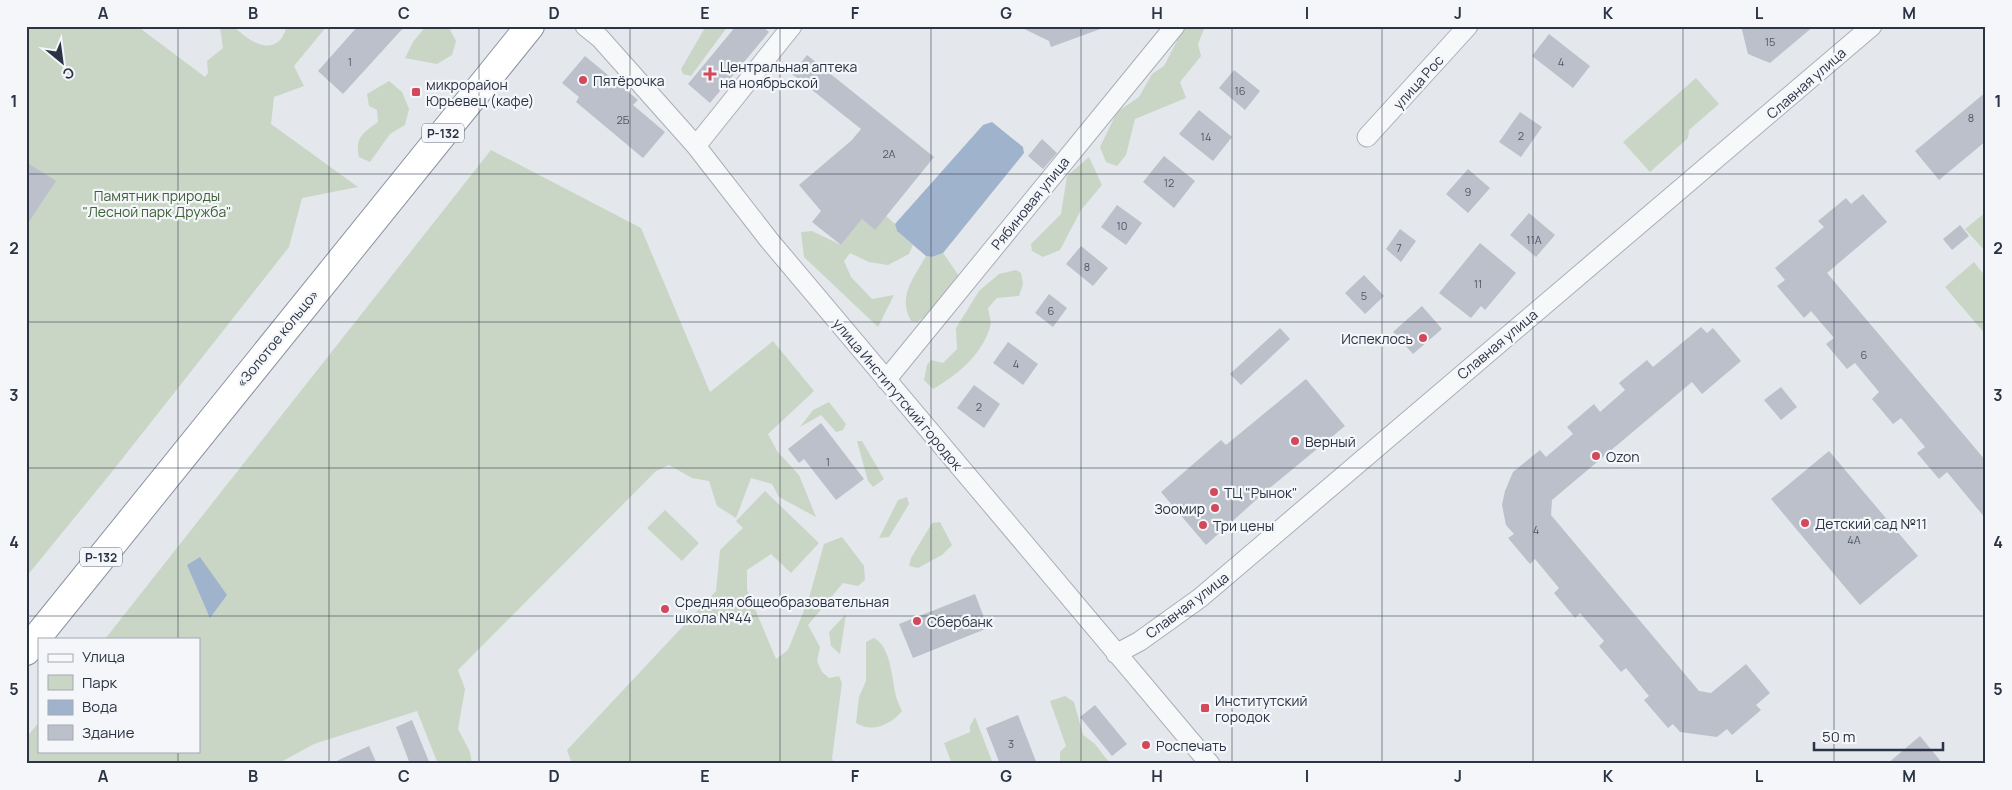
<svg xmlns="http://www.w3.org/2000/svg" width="2012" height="790" font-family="Manrope,sans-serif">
	<rect width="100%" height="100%" fill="#e4e7ec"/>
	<path fill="#c9d6c5" d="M26,26H137L205,77L208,73L207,61L223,48L220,27L233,26C244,36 264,54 279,41C283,38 285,31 287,26H327L294,66L304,86L274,97L271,124L358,187L302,198L289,247L111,473L26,577Z
		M426,26H448L456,41L452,55L437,64L405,58L413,42Z
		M706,26H728L691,76L683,74L681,69Z
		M1188,26H1204V29L1198,44L1201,56L1180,82L1186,98L1135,119L1126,155L1117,166L1106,162L1100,147L1117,112L1139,97L1152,74L1164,66L1183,29Z
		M1696,78L1719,104L1689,130L1688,138L1650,172L1623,142Z
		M389,81L402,92L409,109L405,125L390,134L370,162L359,157C354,138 364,132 378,122L377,110L369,106L367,94Z
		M491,150L641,228L710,392L773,341L814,391L768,434L777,451L799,475L816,517L779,497L772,484L751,478L736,518L717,506L709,481L692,478L669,465L656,471L458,670L465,689L458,729L470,752L472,764H438L417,711L314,744L281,762L282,764H26V738L39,722V751H199V639H105Z
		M1089,157L1102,185L1081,210L1060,250L1043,257L1032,251L1031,244L1061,214L1067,176Z
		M1986,212V252L1965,229Z
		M886,216L895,224L897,231L913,245L909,254L888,265L869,262L850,253L844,261L851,277L872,299L894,295L878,327L804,257L801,232L812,231L841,245L862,219L875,229Z
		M943,253L959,276L933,311L917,322L911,321C897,296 914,278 926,256L932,257Z
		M1974,262L1986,277V335L1945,287Z
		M1016,270L1021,273L1023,284L1019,296L997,298L988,308C989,314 992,322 990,327C982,355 956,376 933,389L924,380L927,365L931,360L943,363L957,349L956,328L979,291L999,274Z
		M829,402L846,424L843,430L836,432L821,415L800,427L813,410Z
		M857,441H862L884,479L873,487L868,481Z
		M765,491L819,543L791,573L771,554L747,570V590L776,659L788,650L809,598L824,544L842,537L864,566L865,580L858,586L843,583L808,625L820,647L817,661L822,672L829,678L839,676L842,683L832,758L834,764H572L567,750L716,591L720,550L743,528L736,521Z
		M907,497L909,504L889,537L879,538L898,500Z
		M665,510L699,543L682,561L647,528Z
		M940,522L952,545L942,555L918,568L909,566L911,558L932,523Z
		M846,614L840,654L831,646L829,632Z
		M874,638C890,646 892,676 895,692C896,698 899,705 902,711C890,725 873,733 856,723L859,697L866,681V642Z
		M1065,696L1074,702L1083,735L1095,744L1108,761L1107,764H1060V752L1066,746L1050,701Z
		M975,717L993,764H952L944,743L970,732V726Z"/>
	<path fill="#9fb4cc" d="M992,122L1023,147L1024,153L943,253L932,257L926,256L897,231L895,224L983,125Z
		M200,557L227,595L210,618L187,565Z"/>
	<path fill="#bbc0ca" d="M358,26H405L343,94L318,71Z
		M736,26H762L769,32L710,103L688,84Z
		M1018,26H1103V28L1051,47L1049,41Z
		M1741,26H1814L1770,63L1748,54Z
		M1549,34L1590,66L1573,88L1532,56Z
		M807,55L934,157L875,230L862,219L841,245L812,222L821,211L799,185L852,140L861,129L792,74Z
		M585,56L638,100L633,105L665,132L643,158L576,102L579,97L562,83Z
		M1234,70L1260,91L1245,110L1219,88Z
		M1986,92V141L1939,180L1915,151Z
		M1199,110L1232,137L1213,161L1179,134Z
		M1520,112L1542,127L1521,157L1499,142Z
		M1042,139L1057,153L1043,169L1028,156Z
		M1164,156L1195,181L1174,208L1143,182Z
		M26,162L56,181L26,226Z
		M1468,169L1490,188L1468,213L1446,194Z
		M1863,194L1887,222L1827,273L1986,461V519L1947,472L1939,479L1917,453L1925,447L1901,418L1893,424L1872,399L1879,392L1855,363L1847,369L1826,344L1834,338L1811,311L1804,318L1777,286L1785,280L1775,268L1824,227L1818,221L1846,198L1851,204Z
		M1117,205L1142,223L1126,245L1101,227Z
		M1529,213L1555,235L1536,257L1510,235Z
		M1960,225L1969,236L1952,250L1943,239Z
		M1400,229L1416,241L1401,262L1386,249Z
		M1480,243L1516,273L1485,310L1481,306L1471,318L1439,293Z
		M1081,246L1108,268L1093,286L1066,264Z
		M1364,275L1384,296L1365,314L1345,293Z
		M1049,294L1067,308L1053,327L1035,313Z
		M1422,306L1442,329L1413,354L1393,332Z
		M1701,327L1707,333L1713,328L1741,361L1702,394L1692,382L1552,500L1551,515L1699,691L1711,693L1746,664L1770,693L1756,705L1761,710L1732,735L1727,729L1717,737L1680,732L1673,724L1668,728L1644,700L1649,696L1626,668L1621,672L1599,646L1604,641L1580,613L1575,618L1554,593L1559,588L1535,559L1530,564L1508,538L1514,534L1506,525L1502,505L1505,491L1513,472L1540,450L1546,457L1573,434L1567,427L1594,404L1600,412L1625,390L1619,383L1647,360L1653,367Z
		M1280,328L1290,339L1241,385L1230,374Z
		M1008,342L1038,364L1023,385L993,363Z
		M1306,379L1345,426L1266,491L1206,545L1161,492L1221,440L1226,445Z
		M974,385L1000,404L984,428L957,408Z
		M1781,387L1797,407L1781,420L1764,400Z
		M821,423L864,479L836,500L804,459L799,463L788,449Z
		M1829,451L1918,556L1860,605L1771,499Z
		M975,594L988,628L913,658L899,624Z
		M1095,705L1127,744L1112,756L1080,717Z
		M1018,715L1037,764H1000L986,728Z
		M412,720L430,764H410L396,727Z
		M1920,736L1943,764H1887Z
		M369,746L377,764H330Z"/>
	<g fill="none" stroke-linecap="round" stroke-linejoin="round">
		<defs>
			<path id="minor" d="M585,26L600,38L696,146L769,240L1210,764
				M1367,137L1468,26
				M696,146L792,26
				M886,380L1175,26
				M1116,654L1140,641L1200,598L1872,26"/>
			<path id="highway" d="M26,651L530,26"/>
		</defs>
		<use href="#minor" stroke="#a9aeb7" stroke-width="21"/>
		<use href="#highway" stroke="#8b94a3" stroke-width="30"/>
		<use href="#minor" stroke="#f7f8fa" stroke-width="19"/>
		<use href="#highway" stroke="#fff" stroke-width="28"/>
	</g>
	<path fill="none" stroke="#2b3445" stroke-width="1" stroke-opacity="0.55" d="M178,26V639M329,26V764M479,26V764M630,26V764M780,26V764M931,26V764M1081,26V764M1232,26V764M1382,26V764M1533,26V764M1683,26V764M1834,26V764M26,174H1986M26,322H1986M26,468H1986M26,616H1986M178,751V764"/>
	<g fill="#d1495b" stroke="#f4f6f9" stroke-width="2">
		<path d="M707.5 66.5h5v5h5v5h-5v5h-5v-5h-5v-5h5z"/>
		<circle cx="583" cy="80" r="5"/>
		<rect x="411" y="87" width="10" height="10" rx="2.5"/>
		<circle cx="1423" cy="338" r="5"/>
		<circle cx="1295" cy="441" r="5"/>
		<circle cx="1596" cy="456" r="5"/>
		<circle cx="1214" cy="492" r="5"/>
		<circle cx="1215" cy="508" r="5"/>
		<circle cx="1805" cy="523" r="5"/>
		<circle cx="1203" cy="525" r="5"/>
		<circle cx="665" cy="609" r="5"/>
		<circle cx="917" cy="621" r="5"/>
		<rect x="1200" y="703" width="10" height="10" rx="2.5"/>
		<circle cx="1146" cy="745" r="5"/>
	</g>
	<g text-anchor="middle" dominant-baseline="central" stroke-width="4.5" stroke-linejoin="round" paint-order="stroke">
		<g font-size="11" fill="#4f5766">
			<text x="1770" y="41">15</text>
			<text x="350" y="61">1</text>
			<text x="1561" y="61">4</text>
			<text x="1240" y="90">16</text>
			<text x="1971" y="117">8</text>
			<text x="623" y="119">2Б</text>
			<text x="1521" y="135">2</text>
			<text x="1206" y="136">14</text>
			<text x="889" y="153">2А</text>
			<text x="1169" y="182">12</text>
			<text x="1468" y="191">9</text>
			<text x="1122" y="225">10</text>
			<text x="1534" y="239">11А</text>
			<text x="1399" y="247">7</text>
			<text x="1087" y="266">8</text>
			<text x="1478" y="283">11</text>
			<text x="1364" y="295">5</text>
			<text x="1051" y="310">6</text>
			<text x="1864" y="354">6</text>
			<text x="1016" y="363">4</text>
			<text x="979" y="406">2</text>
			<text x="828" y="461">1</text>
			<text x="1536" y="529">4</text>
			<text x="1854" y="539">4А</text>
			<text x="1011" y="743">3</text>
		</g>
		<g fill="#f4f6f9" stroke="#676e7b" stroke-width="1">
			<rect x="422" y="123.5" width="42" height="19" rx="4"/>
			<rect x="80" y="547.5" width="42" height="19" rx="4"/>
		</g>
		<g font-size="12" font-weight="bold" fill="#2b3445">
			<text x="443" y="133">Р-132</text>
			<text x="101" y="557">Р-132</text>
		</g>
		<g font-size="14" fill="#2b3445" stroke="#f4f6f9" text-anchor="start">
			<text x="720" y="66">Центральная аптека<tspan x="720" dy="16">на ноябрьской</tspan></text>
			<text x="593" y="80">Пятёрочка</text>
			<text x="426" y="84">микрорайон<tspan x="426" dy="16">Юрьевец (кафе)</tspan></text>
			<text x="1413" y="338" text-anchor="end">Испеклось</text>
			<text x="1305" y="441">Верный</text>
			<text x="1606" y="456">Ozon</text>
			<text x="1224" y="492">ТЦ "Рынок"</text>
			<text x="1205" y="508" text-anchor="end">Зоомир</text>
			<text x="1815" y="523">Детский сад №11</text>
			<text x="1213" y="525">Три цены</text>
			<text x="675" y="601">Средняя общеобразовательная<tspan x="675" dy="16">школа №44</tspan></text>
			<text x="927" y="621">Сбербанк</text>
			<text x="1215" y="700">Институтский<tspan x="1215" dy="16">городок</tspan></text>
			<text x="1156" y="745">Роспечать</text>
		</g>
		<g font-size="14" fill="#2b3445" stroke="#f4f6f9">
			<text transform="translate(1418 82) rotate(-48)">улица Рос</text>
			<text transform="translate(1806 83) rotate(-41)">Славная улица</text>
			<text transform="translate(1030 203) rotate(-51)">Рябиновая улица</text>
			<text transform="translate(277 338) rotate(-51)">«Золотое кольцо»</text>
			<text transform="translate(1497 344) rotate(-40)">Славная улица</text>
			<text transform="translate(898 394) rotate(50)">улица Институтский городок</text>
			<text transform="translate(1187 605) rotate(-37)">Славная улица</text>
		</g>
		<g font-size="14" fill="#3f6138" stroke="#f4f6f9">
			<text x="157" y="195">Памятник природы<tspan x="157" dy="16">"Лесной парк Дружба"</tspan></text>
		</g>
	</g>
	<rect width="2012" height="790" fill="none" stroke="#f4f6f9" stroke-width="55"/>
	<rect x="38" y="638" width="162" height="115" fill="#f4f6f9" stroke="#a4a8b1"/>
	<rect x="48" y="654" width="25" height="8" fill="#f7f8fa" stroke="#a4a8b1"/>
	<text x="82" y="662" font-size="15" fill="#2b3445">Улица</text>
	<rect x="48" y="675" width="25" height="15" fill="#c9d6c5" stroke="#a4a8b1"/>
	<text x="82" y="688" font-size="15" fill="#2b3445">Парк</text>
	<rect x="48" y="700" width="25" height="15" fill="#9fb4cc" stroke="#a4a8b1"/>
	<text x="82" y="712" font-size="15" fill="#2b3445">Вода</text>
	<rect x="48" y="725" width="25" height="15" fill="#bbc0ca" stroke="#a4a8b1"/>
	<text x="82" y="738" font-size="15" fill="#2b3445">Здание</text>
	<g transform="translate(62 62) rotate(151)" stroke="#f4f6f9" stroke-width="4" paint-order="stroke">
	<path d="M0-4L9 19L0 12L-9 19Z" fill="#2b3445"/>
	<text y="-8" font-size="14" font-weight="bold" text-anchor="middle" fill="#2b3445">С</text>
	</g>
	<path d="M1814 742v8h129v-8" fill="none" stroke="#2b3445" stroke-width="2.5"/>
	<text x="1822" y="742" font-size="15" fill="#2b3445" stroke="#f4f6f9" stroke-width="4" paint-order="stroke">50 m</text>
	<rect x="28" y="28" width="1956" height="734" fill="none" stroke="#2b3445" stroke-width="2"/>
	<g font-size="16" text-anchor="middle" font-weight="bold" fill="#2b3445">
		<text x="103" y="19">A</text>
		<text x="253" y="19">B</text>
		<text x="404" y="19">C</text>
		<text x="554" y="19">D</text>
		<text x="705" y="19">E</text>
		<text x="855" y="19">F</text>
		<text x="1006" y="19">G</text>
		<text x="1157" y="19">H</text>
		<text x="1307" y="19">I</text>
		<text x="1458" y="19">J</text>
		<text x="1608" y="19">K</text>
		<text x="1759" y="19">L</text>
		<text x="1909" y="19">M</text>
		<text x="14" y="107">1</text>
		<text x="1998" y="107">1</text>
		<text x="14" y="254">2</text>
		<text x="1998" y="254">2</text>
		<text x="14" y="401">3</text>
		<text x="1998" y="401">3</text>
		<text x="14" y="548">4</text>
		<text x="1998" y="548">4</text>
		<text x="14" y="695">5</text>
		<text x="1998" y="695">5</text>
		<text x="103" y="782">A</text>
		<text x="253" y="782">B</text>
		<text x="404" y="782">C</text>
		<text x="554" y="782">D</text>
		<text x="705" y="782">E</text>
		<text x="855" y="782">F</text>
		<text x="1006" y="782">G</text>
		<text x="1157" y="782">H</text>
		<text x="1307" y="782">I</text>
		<text x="1458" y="782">J</text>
		<text x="1608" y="782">K</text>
		<text x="1759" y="782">L</text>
		<text x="1909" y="782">M</text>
	</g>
</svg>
